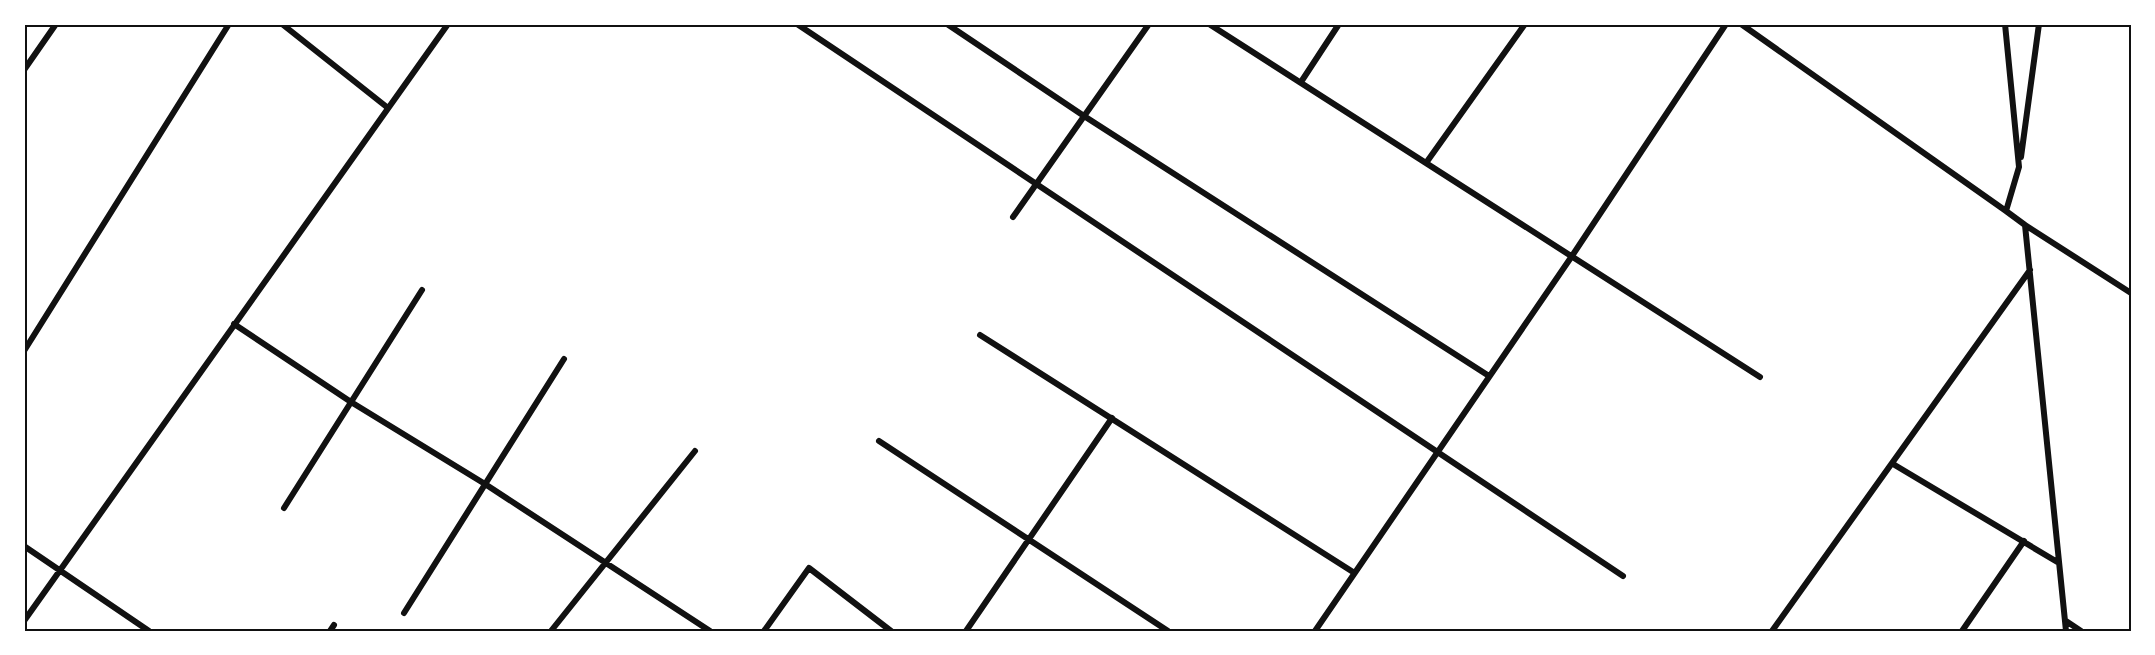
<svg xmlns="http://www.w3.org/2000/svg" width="2155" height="655" font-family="'Nunito Sans',sans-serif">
	<rect width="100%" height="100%" fill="#fff"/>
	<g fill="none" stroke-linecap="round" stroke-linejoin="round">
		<path stroke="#111" stroke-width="6" d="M282,24L388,108
			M797,24L1623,576
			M947,24L1084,116L1489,376
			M1209,24L1760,377
			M1741,24L2006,211
			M2005,24L2019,167L2006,211L2025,225L2066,631
			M24,70L56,24
			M1301,82L1339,24
			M2021,157L2039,24
			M1426,163L1525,24
			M1013,217L1149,24
			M2025,225L2131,293
			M234,324L351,402L485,484L710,631
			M980,335L1353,572
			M24,351L229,24
			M879,441L1168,631
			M1893,464L2059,563
			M284,508L422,290
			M24,546L149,631
			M404,613L564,359
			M24,621L448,24
			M2066,621L2081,631
			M330,631L334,625
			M551,631L695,451
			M764,631L809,568L891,631
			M966,631L1112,418
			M1315,631L1572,256L1726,24
			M1772,631L2030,270
			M1962,631L2024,541"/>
	</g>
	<rect width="2155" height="655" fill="none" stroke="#ffffff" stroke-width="51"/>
	<rect x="26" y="26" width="2104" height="604" fill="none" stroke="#111" stroke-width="2"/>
</svg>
